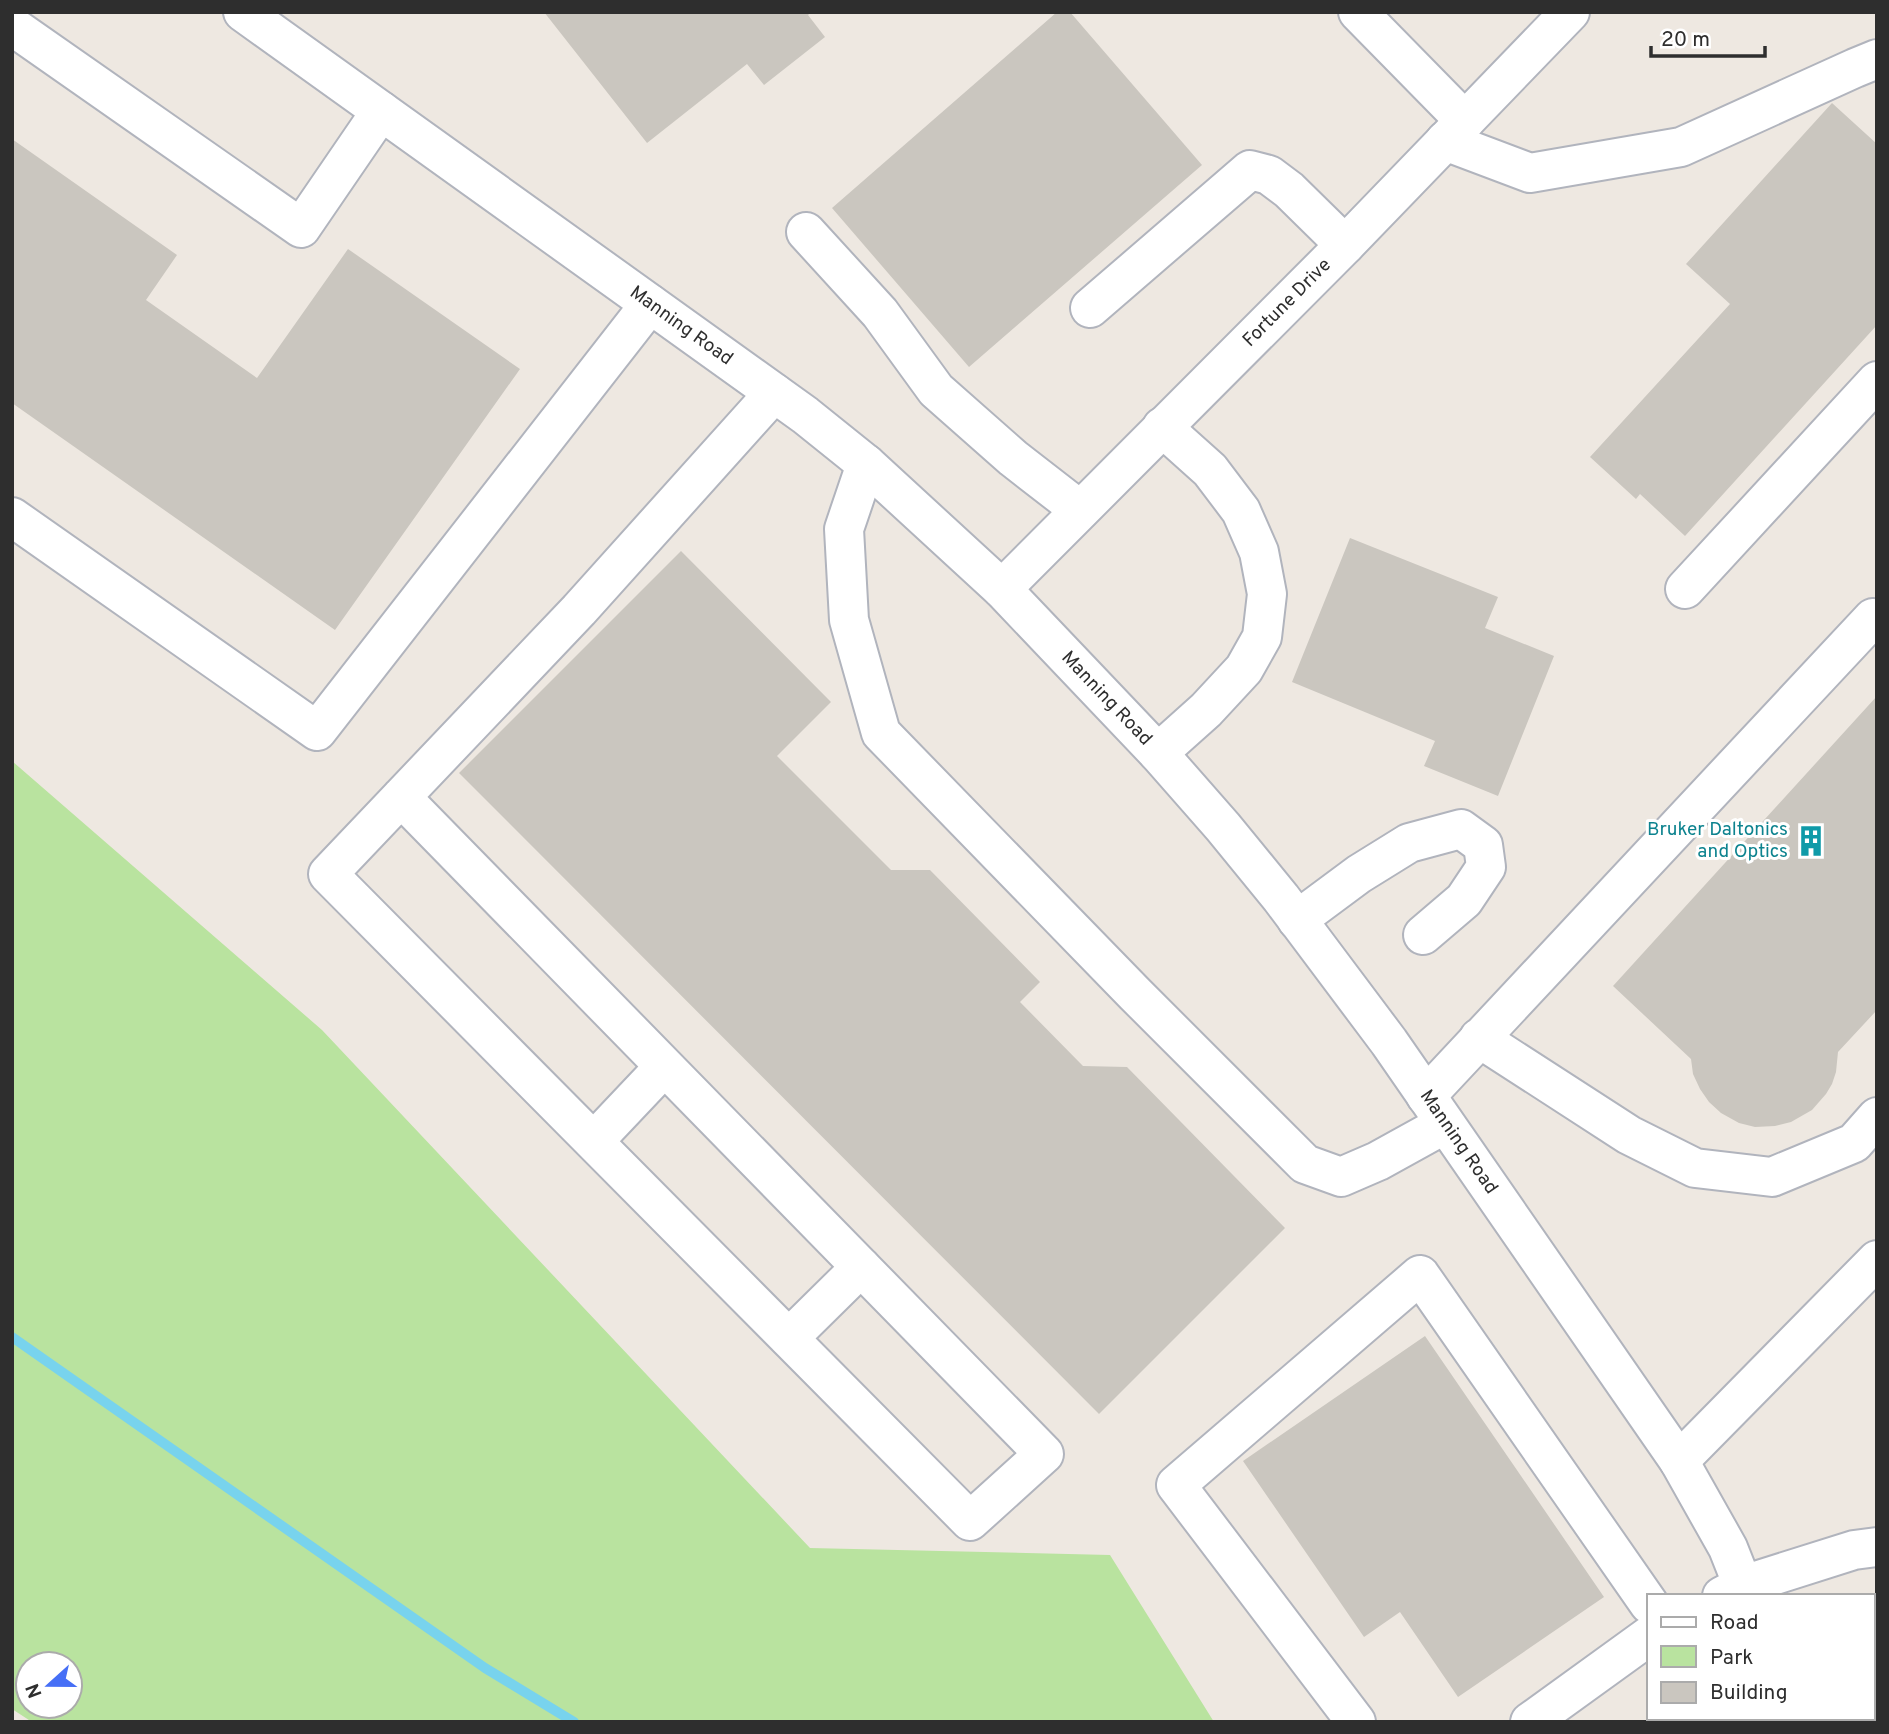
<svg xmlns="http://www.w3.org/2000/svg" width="1889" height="1734" font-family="Overpass,sans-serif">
	<rect width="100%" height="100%" fill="#eee8e1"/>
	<path fill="#b9e39f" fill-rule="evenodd" d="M12,761L322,1030L810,1548L1110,1555L1214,1722H32L12,1709ZM28,1664H70V1706H28Z"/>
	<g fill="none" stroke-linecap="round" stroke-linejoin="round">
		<path stroke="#78d3ed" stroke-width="10" d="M12,1337L485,1668L574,1722"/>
	</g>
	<path fill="#cac6bf" d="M544,12H811L808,15L825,37L764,85L747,64L647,143Z
		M1057,12H1070L1202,165L969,367L832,208Z
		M1832,103L1877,144V325L1685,536L1640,494L1636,499L1590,457L1730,304L1686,264Z
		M12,139L177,255L146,300L257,378L348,249L520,369L335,630L12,403Z
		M1350,538L1498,597L1485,628L1554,656L1498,796L1424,766L1435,741L1292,682Z
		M681,551L831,702L777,756L891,870H930L1040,982L1020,1002L1083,1066L1127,1067L1285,1228L1099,1414L459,773Z
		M1877,696V1010L1838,1052L1836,1072L1832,1084L1826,1094L1812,1110L1791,1122L1775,1126L1755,1127L1739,1123L1721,1113L1709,1102L1700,1089L1693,1074L1691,1059L1613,986Z
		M1425,1336L1604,1597L1458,1697L1400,1612L1364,1637L1243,1461Z"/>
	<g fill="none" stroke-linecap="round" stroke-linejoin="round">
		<defs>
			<g id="minor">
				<path id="s1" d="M243,12L805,415L866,464L1002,589L1158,753L1223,827L1281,898L1389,1042L1679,1461L1728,1548L1747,1596"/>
				<path d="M1358,12L1465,121"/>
				<path d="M12,26L301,228L381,111"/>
				<path d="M1445,141L1530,173L1681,147L1855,68L1877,59"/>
				<path d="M806,232L880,313L936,390L1013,458L1080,510"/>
				<path d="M1090,308L1250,170L1269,175L1289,190L1345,245"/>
				<path d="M866,464L844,529L849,620L881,733L1135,994L1305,1164L1341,1177L1378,1161L1445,1124"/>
				<path d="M12,517L317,731L650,304"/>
				<path id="s2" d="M1002,589L1345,245L1570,12"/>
				<path d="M1685,589L1877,381"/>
				<path d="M1158,753L1206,710L1244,669L1262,637L1267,594L1259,552L1241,511L1210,470L1162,427"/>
				<path d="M401,797L1044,1454L970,1521L328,874L579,610L774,393"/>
				<path d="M1297,920L1359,874L1409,843L1461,829L1483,845L1486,867L1464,900L1423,935"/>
				<path d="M1479,1038L1629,1135L1695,1168L1772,1177L1854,1143L1877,1117"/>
				<path d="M1426,1096L1873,618"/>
				<path d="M594,1141L664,1067"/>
				<path d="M789,1338L861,1267"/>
				<path d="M1679,1461L1877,1260"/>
				<path d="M1722,1596L1743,1585L1854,1550L1877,1547"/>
				<path d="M1786,1718L1787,1722"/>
				<path d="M1356,1722L1176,1485L1420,1275L1649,1604"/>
				<path d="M1530,1722L1649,1636"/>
				<path d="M1729,1722L1735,1718"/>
			</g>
		</defs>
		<use href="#minor" stroke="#b1b4bd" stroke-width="42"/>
		<use href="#minor" stroke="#fff" stroke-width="38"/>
	</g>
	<defs>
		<symbol id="building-bare" viewBox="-9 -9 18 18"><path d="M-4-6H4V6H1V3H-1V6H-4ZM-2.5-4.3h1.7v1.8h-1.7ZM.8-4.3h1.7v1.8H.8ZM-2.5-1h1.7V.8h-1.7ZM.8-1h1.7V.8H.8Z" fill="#0f9aa8" stroke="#fff" stroke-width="2.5" paint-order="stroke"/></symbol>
	</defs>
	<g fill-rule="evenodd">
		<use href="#building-bare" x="1789" y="819" width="44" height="44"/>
	</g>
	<g text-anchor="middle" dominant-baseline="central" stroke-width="6" stroke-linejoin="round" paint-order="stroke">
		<g font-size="19" fill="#2e2e2e" stroke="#fff">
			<text stroke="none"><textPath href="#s2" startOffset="404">Fortune Drive</textPath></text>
			<text stroke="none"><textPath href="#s1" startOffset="539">Manning Road</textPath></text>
			<text stroke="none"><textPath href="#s1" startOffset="1106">Manning Road</textPath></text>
			<text stroke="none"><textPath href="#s1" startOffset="1673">Manning Road</textPath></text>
		</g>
		<g font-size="19" fill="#0d838f" stroke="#fff" text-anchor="end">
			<text x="1788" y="830">Bruker Daltonics<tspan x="1788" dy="22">and Optics</tspan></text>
		</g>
	</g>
	<rect width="1889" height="1734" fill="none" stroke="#2e2e2e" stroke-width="28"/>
	<rect x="1647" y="1594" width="228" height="126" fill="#ffffff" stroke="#ababab" stroke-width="2"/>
	<rect x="1661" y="1617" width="35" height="10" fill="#ffffff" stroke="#ababab" stroke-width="2"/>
	<text x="1710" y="1629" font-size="21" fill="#2e2e2e">Road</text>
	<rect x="1661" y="1646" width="35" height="21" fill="#b9e39f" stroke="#ababab" stroke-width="2"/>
	<text x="1710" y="1664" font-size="21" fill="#2e2e2e">Park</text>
	<rect x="1661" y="1682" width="35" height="21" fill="#cac6bf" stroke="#ababab" stroke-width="2"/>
	<text x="1710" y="1699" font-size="21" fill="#2e2e2e">Building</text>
	<g transform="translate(49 1685) rotate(249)"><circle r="33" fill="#ffffff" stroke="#ababab" stroke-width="2"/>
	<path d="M0-5L12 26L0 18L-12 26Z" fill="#466ff6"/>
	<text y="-10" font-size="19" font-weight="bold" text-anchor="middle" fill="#2e2e2e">N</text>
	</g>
	<path d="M1651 46v10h114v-10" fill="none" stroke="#2e2e2e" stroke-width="3.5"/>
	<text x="1661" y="46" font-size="21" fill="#2e2e2e" stroke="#ffffff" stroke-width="5" paint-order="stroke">20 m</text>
</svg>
